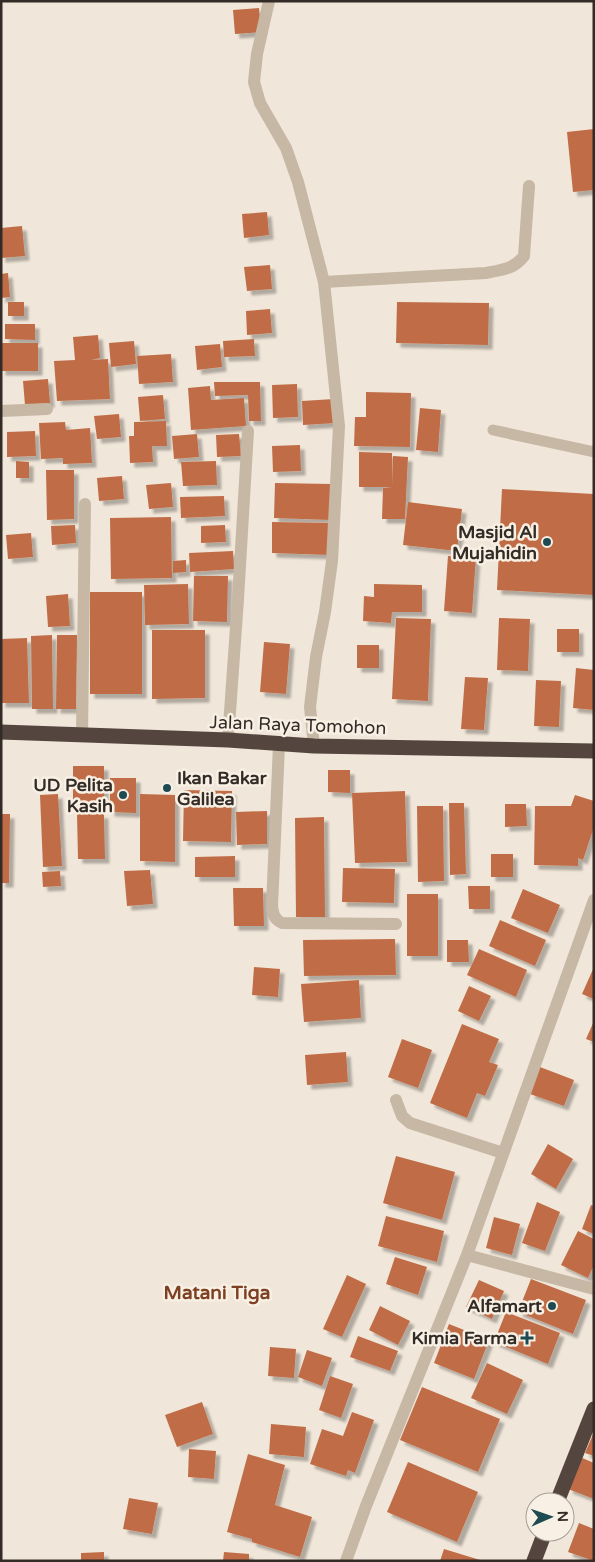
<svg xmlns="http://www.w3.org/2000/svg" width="595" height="1562" font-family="'Varela Round',sans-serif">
	<defs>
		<filter id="shadow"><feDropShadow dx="4.5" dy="4.5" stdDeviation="1" flood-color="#0004"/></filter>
	</defs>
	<rect width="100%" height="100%" fill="#f0e6d9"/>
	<path fill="#c06d46" filter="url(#shadow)" d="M259,8L261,32L235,34L233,10Z
		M594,129V190L573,192L567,132Z
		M267,212L269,235L244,238L242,214Z
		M22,226L25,256L1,258V228Z
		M270,265L272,289L247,291L244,267Z
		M8,273L10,297L1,298V274Z
		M8,302H24V316H8Z
		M397,302L489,303L488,345L396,343Z
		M270,309L272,333L247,335L246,311Z
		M5,324H35V340L5,339Z
		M98,335L100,358L91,360L108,359L110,399L57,401L54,361L75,360L73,337Z
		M254,339L255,356L224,357L223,341Z
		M134,341L136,364L111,367L109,343Z
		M1,343H38V371H1Z
		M220,344L222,367L197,370L195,346Z
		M171,354L173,382L139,384L137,356Z
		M48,379L50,403L25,405L23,381Z
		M214,382H260L261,421H249L248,395L215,396Z
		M297,384L298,417L273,418L272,385Z
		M210,386L211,400L244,398L246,426L191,430L188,388Z
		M366,392L411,393L410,447L354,446L355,417H366Z
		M163,395L165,419L140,421L138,397Z
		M334,399L336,423L303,425L302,401Z
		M420,408L441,410L438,452L416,450Z
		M119,414L121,437L97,439L94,416Z
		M166,421L167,446H152L153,462L130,463L129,436H134V422Z
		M65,422L66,430L90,428L92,463L63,464V458L41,459L39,423Z
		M35,431L36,456L7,457V432Z
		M197,434L199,457L174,459L172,436Z
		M239,434L241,456L217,457L216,435Z
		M300,445L301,471L273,472L272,446Z
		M359,452L392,453V485L393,456L408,457L405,519H382L383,488L392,487H359Z
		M16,461L29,462V478H16Z
		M216,461L217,485L183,486L181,462Z
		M46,470H74V519L47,520Z
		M122,476L124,499L99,501L97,478Z
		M171,483L173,507L149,509L146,485Z
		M275,483L331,484V520L274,518Z
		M502,489L594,494V595L497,590Z
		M224,496L225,516L181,518L180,497Z
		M408,502L462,509L457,551L403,545Z
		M171,517L172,578L111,579L110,518Z
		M272,522L332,523L331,555L272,553Z
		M75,525L76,543L52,545L51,526Z
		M225,525L226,542L201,543V526Z
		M31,533L33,557L8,559L6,535Z
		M233,551L234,569L190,572L189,553Z
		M448,556L476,557L472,613L444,611Z
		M186,560V572L173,573V561Z
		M194,576H228L227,622L193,621Z
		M188,584L189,624L145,625L144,585Z
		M374,584L422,585V612H392L391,623L363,621L364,596L374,597Z
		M90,592H142V694H90Z
		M68,594L70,626L48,627L46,596Z
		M396,618L431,619L428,701L392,699Z
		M499,618L530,619L528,671L497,670Z
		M557,629H579V652H557Z
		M152,630H205V698L152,699Z
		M52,635L53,709H32L31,636Z
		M57,635H77L76,709H56Z
		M27,638L29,703H1V639Z
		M264,642L290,644L286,694L260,692Z
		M357,645H379V668H357Z
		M576,668L594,670V710L573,708Z
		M465,677L488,678L484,730L461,729Z
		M536,680L561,681L559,727L534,726Z
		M73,766H104V804H73Z
		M328,770H350V793L328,792Z
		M110,778H136V813L110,812Z
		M184,790L232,791L231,842L183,841Z
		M405,791L407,862L355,863L352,793Z
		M58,794L62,866L43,867L40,795Z
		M140,794L175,795V862L140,861Z
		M575,795L594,801V827L583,860L578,858V866L534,865L535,806H571Z
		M449,803H464L466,874L450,875Z
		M505,804H526L527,826L505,827Z
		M417,806H443L444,881L418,882Z
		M267,811V844L237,845L236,812Z
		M1,814H10L9,883H1Z
		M77,814H104L105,859H78Z
		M324,817L325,917H296L295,818Z
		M491,854H513V877H491Z
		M235,856V877H195V857Z
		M343,868L395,869L394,903L342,902Z
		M150,870L153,904L127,906L124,871Z
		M60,871L61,886L43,887L42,872Z
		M468,886H490V909H469Z
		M233,888H263L264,926H234Z
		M523,889L560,905L548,933L511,918Z
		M407,894H438V956H407Z
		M500,920L546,940L535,966L489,946Z
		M395,939L396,975L304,976L303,940Z
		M447,940H468L469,962H447Z
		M479,949L527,970L516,997L467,975Z
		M254,967L280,969L278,997L252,995Z
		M594,967V999L582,994Z
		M359,980L361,1018L304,1022L301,984Z
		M469,986L491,996L479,1021L458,1011Z
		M594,1021V1042L586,1039Z
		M462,1024L499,1039L489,1062L498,1065L485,1096L477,1093L467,1118L430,1103Z
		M402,1039L432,1050L418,1088L388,1077Z
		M346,1052L348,1082L307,1085L305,1055Z
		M540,1067L574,1080L564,1106L530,1094Z
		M548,1144L573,1159L556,1189L531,1174Z
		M396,1156L455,1172L442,1220L383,1203Z
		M537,1202L560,1212L545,1251L522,1243Z
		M591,1205L594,1206V1234L582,1229Z
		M386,1216L444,1231L437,1262L378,1246Z
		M494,1217L520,1224L512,1255L486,1248Z
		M578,1231L594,1239V1265L588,1278L561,1265Z
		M395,1257L427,1267L418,1295L386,1284Z
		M347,1275L366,1284L342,1337L323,1329Z
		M531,1279L586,1300L573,1334L518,1312Z
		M479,1280L504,1291L492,1319L466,1307Z
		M380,1306L410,1321L398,1345L369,1330Z
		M506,1312L560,1333L548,1364L494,1342Z
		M449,1324L489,1340L474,1379L434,1363Z
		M358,1336L398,1351L390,1371L350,1357Z
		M270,1347L296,1349L294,1378L268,1376Z
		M307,1350L332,1358L322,1386L298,1377Z
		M487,1363L523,1380L507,1414L471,1398Z
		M330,1376L353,1384L341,1418L319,1410Z
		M422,1387L500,1419L478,1472L400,1440Z
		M202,1402L213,1434L177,1447L165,1415Z
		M352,1412L374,1420L355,1473L348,1470L346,1476L310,1464L322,1429L343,1436Z
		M271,1424L306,1427L304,1457L269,1454Z
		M594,1432V1456L585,1453Z
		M189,1449L216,1451L214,1479L188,1477Z
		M248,1454L285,1465L275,1505L312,1517L300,1557L252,1542V1539L227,1532Z
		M580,1457L594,1463V1499L568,1489Z
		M408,1462L478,1492L457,1542L387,1512Z
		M129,1498L158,1503L152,1534L123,1529Z
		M579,1523L594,1529V1561L568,1552Z
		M444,1549L480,1560V1561H440Z
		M104,1552V1561H81V1553Z
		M224,1552L249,1554V1561H223Z"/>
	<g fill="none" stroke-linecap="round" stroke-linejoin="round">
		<path stroke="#c7b7a5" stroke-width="11" d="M493,430L594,452"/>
		<path stroke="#c7b7a5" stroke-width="12" d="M269,1L257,54L254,82L260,103L286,148L298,182L324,282L339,426L332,561L325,612L316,657L310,707L314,746
			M324,282L486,273C502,270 514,269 524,256L529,186
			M1,411L47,409
			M82,735L85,504
			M228,740L238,599L248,431
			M279,745L272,906C273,914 274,919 282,923L396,924
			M396,1100L402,1116L410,1123L503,1153
			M467,1255L594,1289
			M346,1561L366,1506L467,1255L594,900"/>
		<path stroke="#54463e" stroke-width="15" d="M1,732L228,740L314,746L594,751
			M557,1502L594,1409
			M534,1561L545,1532"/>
	</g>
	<g fill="#1e4b52" stroke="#f8f0e4" stroke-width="2">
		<circle cx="547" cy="542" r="5"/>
		<circle cx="167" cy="788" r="5"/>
		<circle cx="123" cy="795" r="5"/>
		<circle cx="552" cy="1306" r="5"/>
		<path d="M524.5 1330.5h5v5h5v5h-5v5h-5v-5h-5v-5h5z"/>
	</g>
	<g text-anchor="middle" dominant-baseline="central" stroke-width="5" stroke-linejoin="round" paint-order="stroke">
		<g font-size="18" font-weight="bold" fill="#332b26" stroke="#f8f0e4" text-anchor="end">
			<text x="537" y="532">Masjid Al<tspan x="537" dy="21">Mujahidin</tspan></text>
			<text x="177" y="778" text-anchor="start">Ikan Bakar<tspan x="177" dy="21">Galilea</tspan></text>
			<text x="113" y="785">UD Pelita<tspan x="113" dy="21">Kasih</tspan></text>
			<text x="542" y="1306">Alfamart</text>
			<text x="517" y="1338">Kimia Farma</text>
		</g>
		<g font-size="18" fill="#332b26" stroke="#f8f0e4">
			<text transform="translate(298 725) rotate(2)">Jalan Raya Tomohon</text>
		</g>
		<g font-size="19" font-weight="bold" fill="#7e4023" stroke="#f8f0e4">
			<text x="217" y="1293">Matani Tiga</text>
		</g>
	</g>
	<rect width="595" height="1562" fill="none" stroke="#332b26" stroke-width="5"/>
	<g transform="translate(550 1517) rotate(88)"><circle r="24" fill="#f8f0e4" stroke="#a9a198"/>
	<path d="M0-4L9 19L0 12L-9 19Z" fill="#1e4b52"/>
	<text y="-8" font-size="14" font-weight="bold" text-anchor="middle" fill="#332b26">N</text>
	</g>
</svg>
